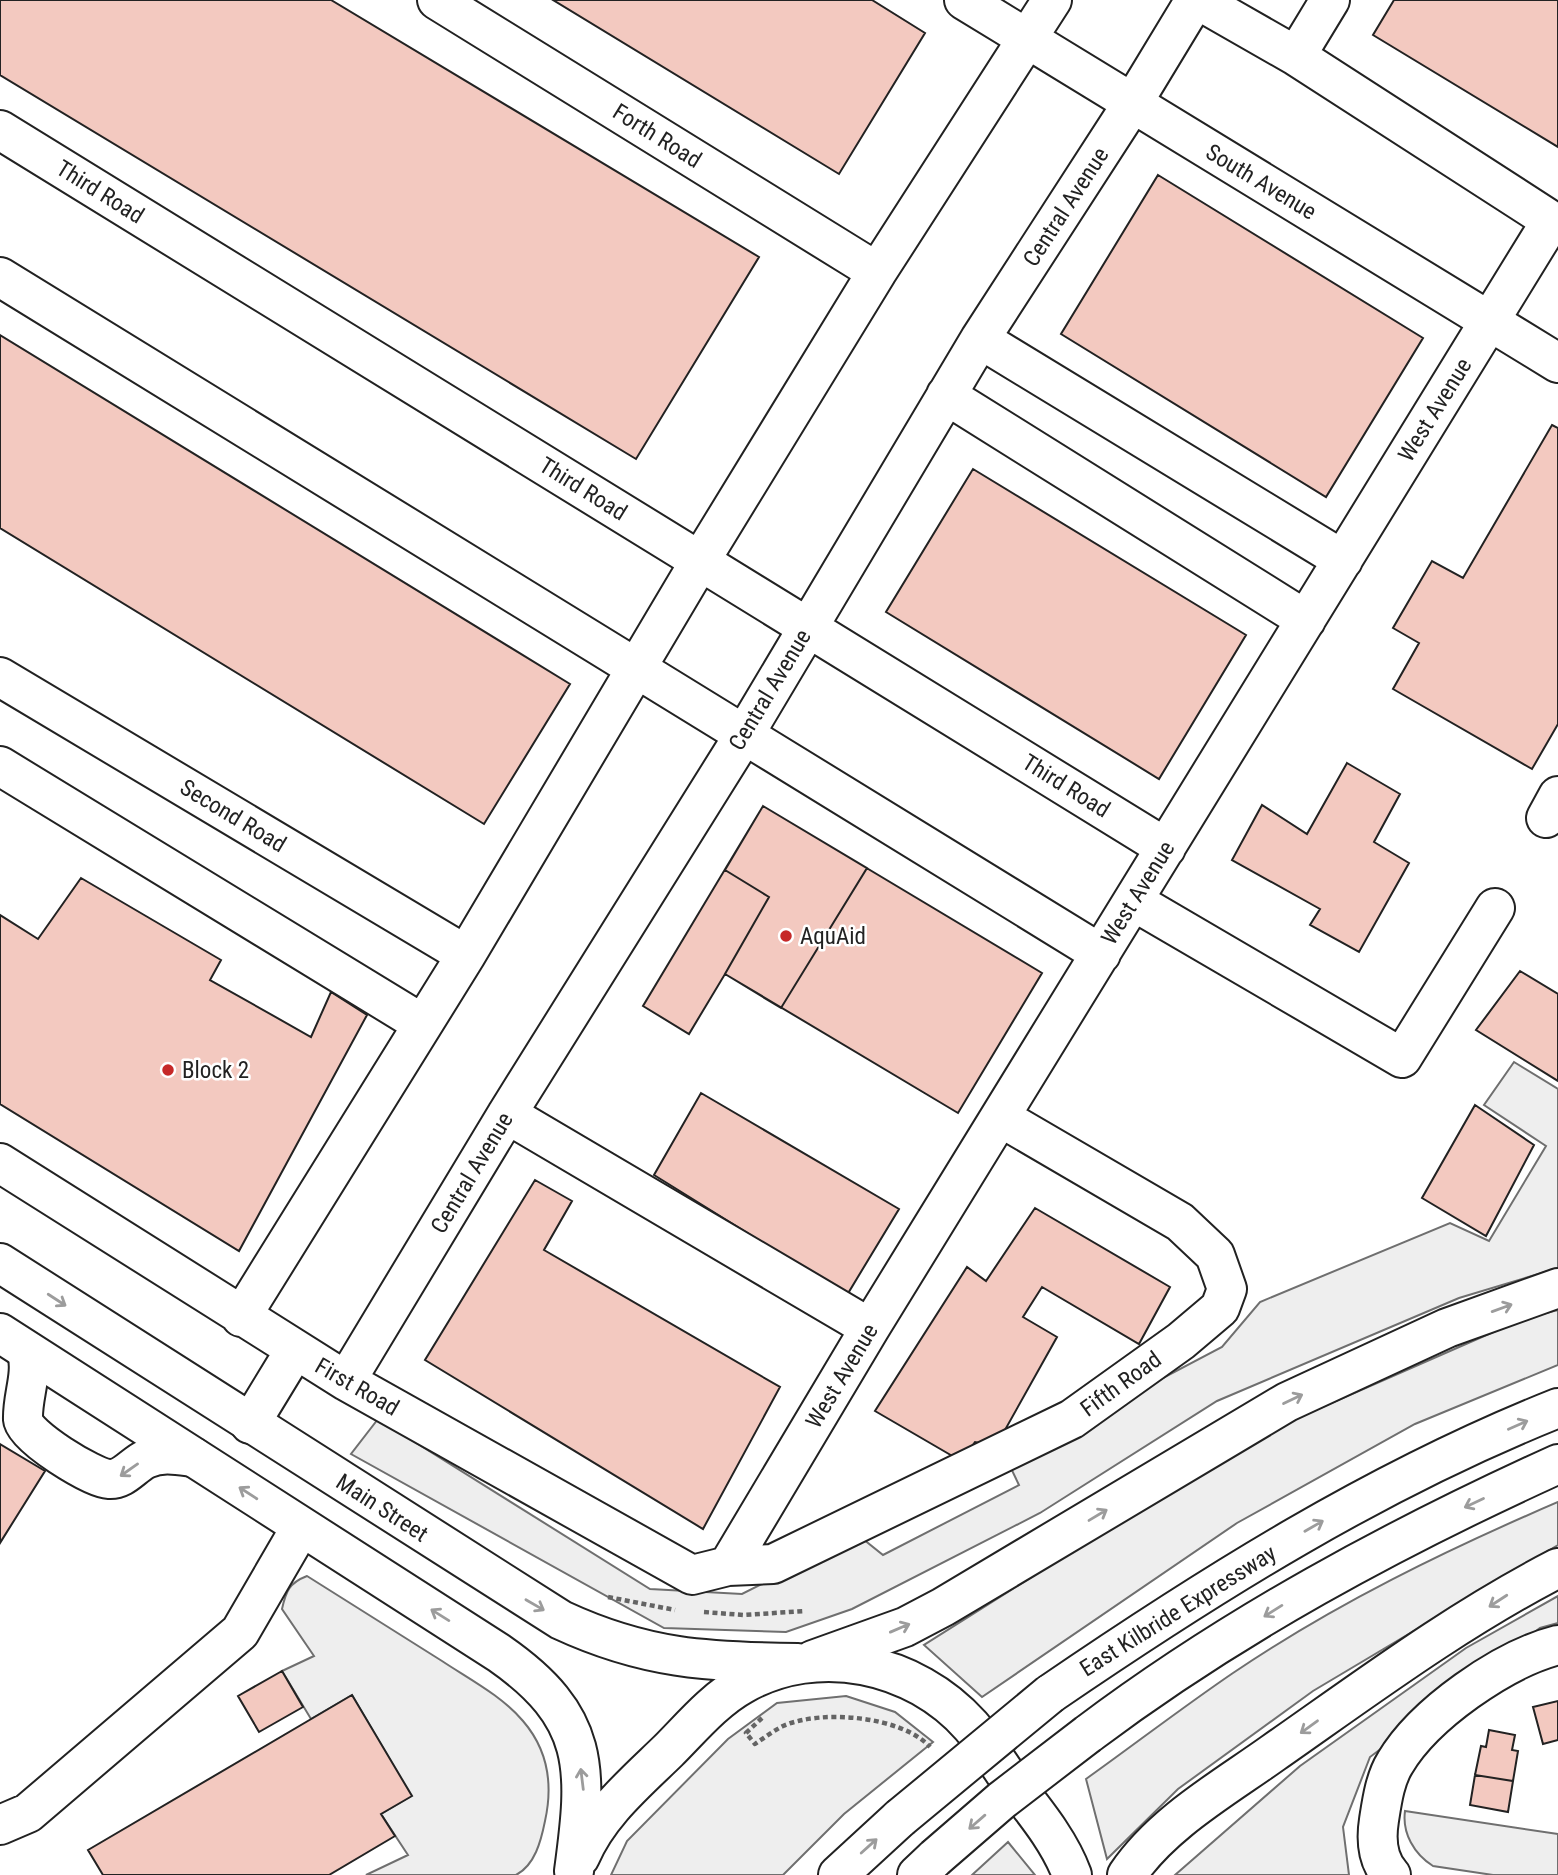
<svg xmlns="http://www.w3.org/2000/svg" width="1558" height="1875" font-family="'Roboto Condensed',sans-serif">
	<rect width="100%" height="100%" fill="#fff"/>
	<path fill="#eee" stroke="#6f6f6f" stroke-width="2" d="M1514,1062L1558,1089V1268L1459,1298L1217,1401L1040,1513L852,1609L786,1632L664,1628L351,1454L378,1419L650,1589L742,1594L858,1535L883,1555L1019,1485L1007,1460L1222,1347L1260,1302L1450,1223L1489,1241L1546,1146L1484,1105Z
		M1558,1310V1365L1415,1424L1237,1523L982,1697L924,1645L1131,1514L1288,1422L1523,1319Z
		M1558,1502V1545L1313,1691L1178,1789L1107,1859L1086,1779C1135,1744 1183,1707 1233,1673C1335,1604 1446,1550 1558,1502Z
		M307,1576C352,1604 397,1633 442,1661C469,1679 502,1696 523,1721C548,1750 553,1785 545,1821C541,1841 535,1865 516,1875H366L408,1855L381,1814L411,1796L352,1695L311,1719L282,1671L314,1656L282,1609C286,1591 289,1583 307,1576Z
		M1558,1596V1623L1540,1628L1370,1757L1343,1827L1349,1875H1175L1300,1766L1466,1648Z
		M846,1696L895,1712L933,1742L844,1814L783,1875H611L627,1841L728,1739L777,1703Z
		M1405,1811L1558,1834V1875H1493L1433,1866C1414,1854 1402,1833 1405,1811Z
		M1008,1842L1035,1875H972Z"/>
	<path fill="#f3c9c0" stroke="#222" stroke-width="2" d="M0,0H331L759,257L636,459L0,75Z
		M553,0H872L925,33L839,174Z
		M1394,0H1558V147L1373,35Z
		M1158,175L1423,338L1326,497L1061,334Z
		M0,335L570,684L484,824L0,528Z
		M1552,425L1558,428V724L1532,769L1393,689L1419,643L1393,628L1432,561L1463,578Z
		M973,469L1246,635L1159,779L886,612Z
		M1347,763L1400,794L1374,842L1409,863L1359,952L1310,925L1320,909L1232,860L1262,805L1307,834Z
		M763,806L1042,973L958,1113L725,974L689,1034L643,1006Z
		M763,806L867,868L781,1008L725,974L769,897L725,870Z
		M81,878L221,960L210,980L311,1037L331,992L367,1015L239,1251L0,1104V915L38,939Z
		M1520,971L1558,994V1081L1476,1030Z
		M701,1093L899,1209L847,1295L654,1175Z
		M1475,1105L1534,1145L1486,1236L1422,1198Z
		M535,1180L572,1201L544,1250L780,1387L703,1529L425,1360Z
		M1035,1208L1170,1287L1139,1344L1042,1287L1023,1317L1057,1337L996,1446L975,1442L961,1461L875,1411L967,1267L986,1281Z
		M0,1444L45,1471L0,1543Z
		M282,1671L303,1707L259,1732L238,1696Z
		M352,1695L412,1796L381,1814L395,1836L329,1875H103L88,1850Z
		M1558,1701V1740L1543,1744L1533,1707Z
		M1489,1730L1515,1735L1512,1750L1518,1751L1513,1781L1475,1775L1481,1746L1486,1747Z
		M1475,1775L1513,1781L1508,1812L1470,1805Z"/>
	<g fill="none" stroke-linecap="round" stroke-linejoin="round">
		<defs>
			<path id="minor" d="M437,0L877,272
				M964,0L1558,363
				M1198,0L1296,56L1558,225
				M1296,56L1330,0
				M0,130L1166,848
				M0,277L1101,954
				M980,339L1343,560
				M946,395L1306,620
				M0,677L466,955
				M0,766L421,1023
				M1546,818L1558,796
				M1135,902L1402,1058L1495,908
				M507,1114L870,1328
				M0,1163L346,1381L692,1575L728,1566L773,1564L1072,1419L1181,1341L1220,1308L1227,1289L1215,1255L1180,1222L1000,1117
				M241,1317L466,955L700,561L877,272L1052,0
				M27,1351C33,1376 22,1396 23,1420C24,1436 92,1478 109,1479C124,1480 133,1465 146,1459C161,1452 177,1455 193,1457
				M346,1381L507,1114L744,735L980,339L1132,104L1195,0
				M250,1424L295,1350
				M728,1566L870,1328L1551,221
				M0,1825L28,1813L240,1632L301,1527
				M1391,1875C1377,1860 1376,1839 1379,1820C1382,1801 1385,1779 1395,1763C1424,1714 1503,1659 1558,1645"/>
			<path id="major" d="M0,1263L561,1620C645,1659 707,1662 798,1663
				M0,1333L499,1653C591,1717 588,1768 574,1871
				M580,1857C598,1814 635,1783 668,1751C691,1728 714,1700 743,1684C818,1642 914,1662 971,1726C983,1740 994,1757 1005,1773C1029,1805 1058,1837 1072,1875"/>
			<path id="highway" d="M813,1660L905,1627L943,1607L1287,1402L1447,1328L1558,1288
				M1050,1694C1211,1584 1377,1480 1558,1408
				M1088,1734C1233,1625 1393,1539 1558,1464
				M838,1875L900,1818
				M917,1875L935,1858
				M1127,1875C1162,1823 1224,1788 1273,1753C1366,1688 1457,1620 1558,1568"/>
		</defs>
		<use href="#minor" stroke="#222" stroke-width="42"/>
		<use href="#major" stroke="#222" stroke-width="42"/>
		<use href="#highway" stroke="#222" stroke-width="42"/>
		<path stroke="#646464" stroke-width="4.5" stroke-dasharray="5 3.5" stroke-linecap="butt" d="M608,1597L675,1610
			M704,1612L744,1615L805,1611
			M762,1718L746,1733L755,1744C764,1738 773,1731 783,1726C821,1709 902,1716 930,1747"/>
		<use href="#minor" stroke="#fff" stroke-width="38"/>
		<use href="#major" stroke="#fff" stroke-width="38"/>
		<use href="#highway" stroke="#fff" stroke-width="38"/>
		<defs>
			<path id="highway-bridge" d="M900,1818L1050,1694
				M935,1858L1002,1800L1088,1734"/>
		</defs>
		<use href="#highway-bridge" stroke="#222" stroke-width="42" stroke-linecap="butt"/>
		<use href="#highway-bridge" stroke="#fff" stroke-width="38"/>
	</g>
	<defs><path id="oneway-shaft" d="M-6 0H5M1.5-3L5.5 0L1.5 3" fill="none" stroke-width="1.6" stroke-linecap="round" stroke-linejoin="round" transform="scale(1.75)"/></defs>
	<g stroke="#9c9c9c">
		<use href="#oneway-shaft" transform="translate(57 1300) rotate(33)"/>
		<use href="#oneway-shaft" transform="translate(1502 1308) rotate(-20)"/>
		<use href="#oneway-shaft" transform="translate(1293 1399) rotate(-26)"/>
		<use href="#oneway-shaft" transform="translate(1518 1425) rotate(-24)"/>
		<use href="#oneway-shaft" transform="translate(129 1470) rotate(145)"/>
		<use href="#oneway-shaft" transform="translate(248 1493) rotate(-147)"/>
		<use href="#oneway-shaft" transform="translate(1474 1503) rotate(155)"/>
		<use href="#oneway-shaft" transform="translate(1098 1515) rotate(-31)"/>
		<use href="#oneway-shaft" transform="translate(1314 1526) rotate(-30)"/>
		<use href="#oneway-shaft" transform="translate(1498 1601) rotate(147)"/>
		<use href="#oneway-shaft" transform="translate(535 1605) rotate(30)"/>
		<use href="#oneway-shaft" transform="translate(1273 1611) rotate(148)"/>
		<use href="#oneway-shaft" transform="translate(440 1615) rotate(-148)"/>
		<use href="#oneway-shaft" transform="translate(900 1628) rotate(-23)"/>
		<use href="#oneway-shaft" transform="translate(1309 1727) rotate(144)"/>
		<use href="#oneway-shaft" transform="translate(582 1779) rotate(-97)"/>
		<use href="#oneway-shaft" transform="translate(977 1822) rotate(139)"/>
		<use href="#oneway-shaft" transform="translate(869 1846) rotate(-42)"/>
	</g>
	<g fill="#c62828" stroke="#fff" stroke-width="2.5">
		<circle cx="786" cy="936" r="7"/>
		<circle cx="168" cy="1070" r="7"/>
	</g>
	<g text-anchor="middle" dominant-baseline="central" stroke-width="5" stroke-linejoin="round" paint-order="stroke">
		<g font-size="23" fill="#222" stroke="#fff">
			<text transform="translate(657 136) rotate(32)">Forth Road</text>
			<text transform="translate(1261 182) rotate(31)">South Avenue</text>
			<text transform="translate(100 192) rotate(32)">Third Road</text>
			<text transform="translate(1066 207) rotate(-57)">Central Avenue</text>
			<text transform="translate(1435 410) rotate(-58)">West Avenue</text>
			<text transform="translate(583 489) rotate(32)">Third Road</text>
			<text transform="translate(770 690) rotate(-59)">Central Avenue</text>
			<text transform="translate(1066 786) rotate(32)">Third Road</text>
			<text transform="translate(233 816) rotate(31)">Second Road</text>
			<text transform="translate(1138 893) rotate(-58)">West Avenue</text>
			<text transform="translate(472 1173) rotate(-59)">Central Avenue</text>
			<text transform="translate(842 1376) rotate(-59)">West Avenue</text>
			<text transform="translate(1121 1384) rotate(-36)">Fifth Road</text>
			<text transform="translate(357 1387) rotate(30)">First Road</text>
			<text transform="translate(382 1508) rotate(33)">Main Street</text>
			<text transform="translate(1178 1611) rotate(-32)">East Kilbride Expressway</text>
		</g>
		<g font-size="23" fill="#222" stroke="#fff" text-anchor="start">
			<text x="800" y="936">AquAid</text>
			<text x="182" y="1070">Block 2</text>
		</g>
	</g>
</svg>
